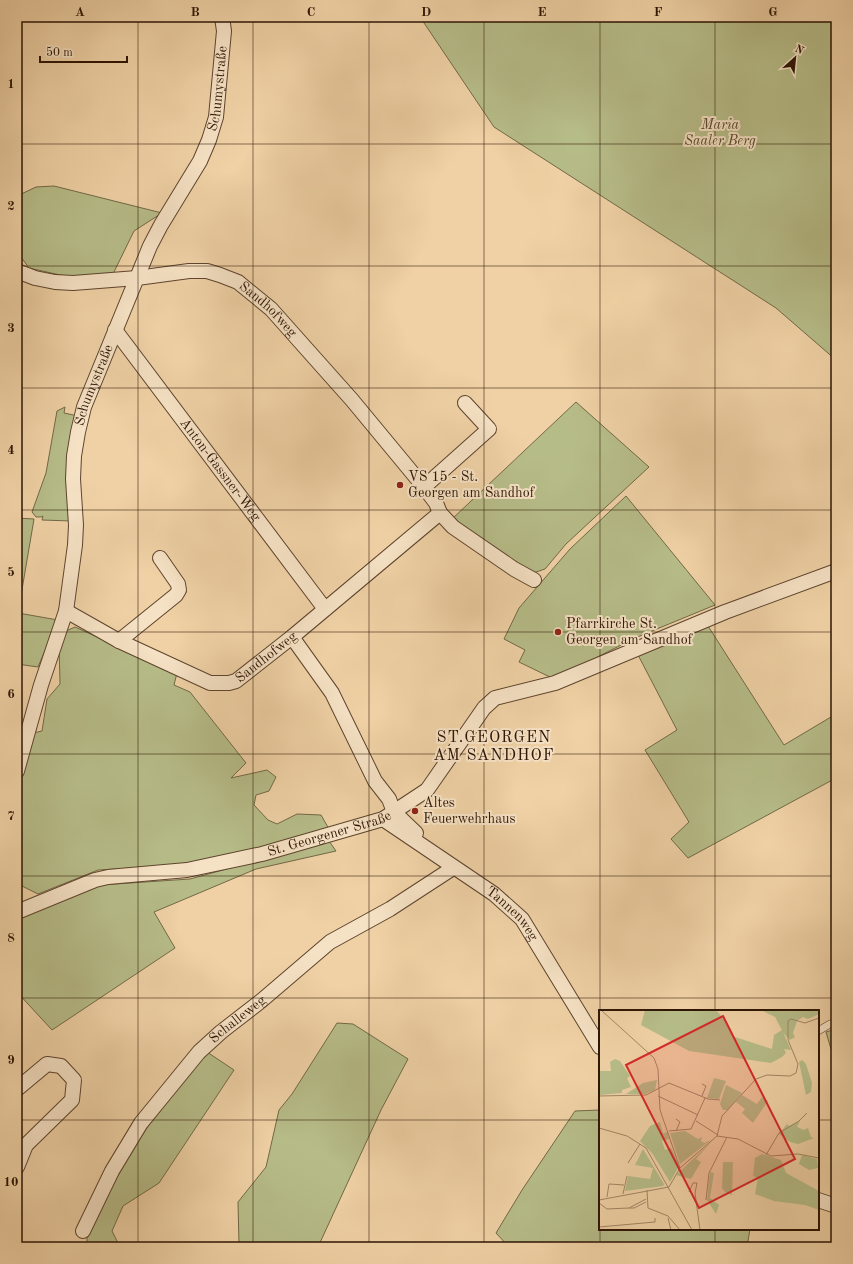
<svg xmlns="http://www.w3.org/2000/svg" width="853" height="1264" font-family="'Old Standard TT',serif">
	<rect width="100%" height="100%" fill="#efd1a5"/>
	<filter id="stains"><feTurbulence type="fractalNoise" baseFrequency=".005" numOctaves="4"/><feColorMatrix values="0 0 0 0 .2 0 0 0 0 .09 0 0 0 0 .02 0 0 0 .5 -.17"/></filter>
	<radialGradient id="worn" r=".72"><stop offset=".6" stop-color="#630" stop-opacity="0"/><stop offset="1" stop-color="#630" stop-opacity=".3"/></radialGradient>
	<path fill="#b6bc88" stroke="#726846" d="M420,17H836V360L776,308L494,127Z
		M54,186L162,213L134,231L113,274L69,277L29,268L21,257L17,256V196L36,187Z
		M576,402L649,467L566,544L545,569L533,573L452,519Z
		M65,407L64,413L78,416L71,521L42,520L43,516L41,517H36L32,512L46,473L57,411Z
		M626,496L715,605L635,638L554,679L519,662L525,650L504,639L519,608L570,549Z
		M17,518L34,519L18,613L58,620L38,667L17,664Z
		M708,626L784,745L836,714V778L688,858L671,839L689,822L645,750L677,730L637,653Z
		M75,627L177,673L174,685L190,692L246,763L231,778L267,770L276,777L269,791L256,795L254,805L268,820L277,824L297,814L321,815L329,829L260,849L183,865L98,870L38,894L22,886L18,802L23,767L33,733L42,731L47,699L60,684L59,645L66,631Z
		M329,841L336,851L256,869L154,912L175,948L52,1030L17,992V920L31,913L100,885L190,879Z
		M337,1023L353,1024L408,1059L381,1110L318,1247H241L239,1245L238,1202L266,1167L279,1110L292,1094Z
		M836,1029V1066L826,1032Z
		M207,1052L234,1070L159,1183L123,1206L112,1231L120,1247H87V1232L114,1177L146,1129Z
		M600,1110V1229H750L747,1247H509L496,1233L522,1190L575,1111Z"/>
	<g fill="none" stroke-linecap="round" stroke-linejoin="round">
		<defs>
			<path id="service" d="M818,1031L830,1024L836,1022"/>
			<g id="minor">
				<path id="s1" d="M17,271L35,278L55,282L73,283L137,278L189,271H207L220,275L238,282L271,309L352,400L424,487L436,503L440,513L453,527L514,569L534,580"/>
				<path id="s2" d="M115,330L325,609"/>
				<path d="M424,487L489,429L465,403"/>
				<path id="s3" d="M66,611L119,641L210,683H229L236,681L292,637L440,513"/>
				<path d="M292,637L332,693L375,781L389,799L394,812L416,833"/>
				<path d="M119,641L176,595L179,590L178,584L160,558"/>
				<path id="s4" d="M17,771L41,685L66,611L75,545L76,525L73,479L74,456L78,432L84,407L150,246L161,225L200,161L209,140L216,117L224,31L222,17"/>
				<path id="s5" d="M383,819L494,894L522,919L600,1047"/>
				<path id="s6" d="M17,912L95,880L108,877L187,870L262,854L383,819L427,790L484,708L495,698L555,683L725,612L836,571"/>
				<path d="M17,1089L47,1064L61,1066L74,1080L72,1100L26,1145L17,1167"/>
				<path d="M818,1200L836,1206"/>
				<path id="s7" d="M83,1231L112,1171L141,1123L199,1052L221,1032L261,1001L330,942L390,909L453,868"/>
			</g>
		</defs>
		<use href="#service" stroke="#5e442d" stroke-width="8"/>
		<use href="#minor" stroke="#5e442d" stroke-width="16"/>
		<use href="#service" stroke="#f5e1c4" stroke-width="7"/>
		<use href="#minor" stroke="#f5e1c4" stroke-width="14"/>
	</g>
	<path fill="none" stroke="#2e1505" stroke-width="1" stroke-opacity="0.55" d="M138,17V1247M253,17V1247M369,17V1247M484,17V1247M600,17V1247M715,17V1011M17,144H836M17,266H836M17,388H836M17,510H836M17,632H836M17,754H836M17,876H836M17,998H836M17,1120H600M818,1120H836M715,1229V1247"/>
	<g fill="#8f2418" stroke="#f5e1c4" stroke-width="1.5">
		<circle cx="400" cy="485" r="4"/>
		<circle cx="558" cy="632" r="4"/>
		<circle cx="415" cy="811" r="4"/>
	</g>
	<g text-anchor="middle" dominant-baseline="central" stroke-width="4" stroke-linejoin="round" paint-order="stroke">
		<g font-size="14" fill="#2e1505" stroke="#f5e1c4">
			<text stroke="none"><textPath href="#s4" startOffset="721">Schumystraße</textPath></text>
			<text stroke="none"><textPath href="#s1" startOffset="266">Sandhofweg</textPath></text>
			<text stroke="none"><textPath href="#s4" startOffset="397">Schumystraße</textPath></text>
			<text stroke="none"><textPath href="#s2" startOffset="175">Anton-Gassner-Weg</textPath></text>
			<text stroke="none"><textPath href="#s3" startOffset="226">Sandhofweg</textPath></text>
			<text stroke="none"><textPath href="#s6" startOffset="324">St. Georgener Straße</textPath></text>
			<text stroke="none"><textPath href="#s5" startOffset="161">Tannenweg</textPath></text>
			<text stroke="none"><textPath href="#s7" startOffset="265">Schalleweg</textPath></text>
		</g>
		<g font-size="14" font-style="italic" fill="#57472c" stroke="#f5e1c4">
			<text x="720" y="125">Maria<tspan x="720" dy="16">Saaler Berg</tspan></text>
		</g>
		<g font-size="14" fill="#2e1505" stroke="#f5e1c4" text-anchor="start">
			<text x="408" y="477">VS 15 - St.<tspan x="408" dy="16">Georgen am Sandhof</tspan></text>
			<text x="566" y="624">Pfarrkirche St.<tspan x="566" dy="16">Georgen am Sandhof</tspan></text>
			<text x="423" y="803">Altes<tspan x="423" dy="16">Feuerwehrhaus</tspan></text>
		</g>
		<g font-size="16" letter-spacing="1" fill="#2e1505" stroke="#f5e1c4">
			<text x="494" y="738">ST.GEORGEN<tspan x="494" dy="18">AM SANDHOF</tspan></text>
		</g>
	</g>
	<g transform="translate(599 1010)">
		<rect width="220" height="220" fill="#efd1a5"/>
		<path d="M46,0H117L126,10L133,26L173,39L175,25L183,20L192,40L185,39L187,43L183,47L172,53L90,41L42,15ZM162,0H220V4L209,9L204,7L198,11L194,23L196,27L191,30L185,24L176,7ZM16,49L21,51L31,66L28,68L32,77L23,80V83L0,85V61H12L11,52ZM203,50L207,54L213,73L212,82L207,85L200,52ZM115,68L127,71L120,89L108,88ZM58,70L56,80L46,84H27L44,73ZM127,75L143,83L129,100H124L121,94ZM143,85L158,94L163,87L169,91L154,113L143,103L146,99L137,92ZM201,111L198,117L205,120L209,118L212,127L215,128L199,134L191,132L180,124L188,114L190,116ZM61,112L64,123L69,122L70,129L63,131L66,140L72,138L79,153V158L71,172L53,143L41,131L51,116ZM86,121L99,129L103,127L102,131L105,133L112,130L81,154L71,123ZM113,131L97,149L102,152L92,169L77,165ZM44,139L65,174L64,176L26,181L29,166L51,169L54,158L36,155ZM163,144L182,150L187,163L220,181V200L206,195L175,191L156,184L159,168L154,166L156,148ZM203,145L218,149L220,165L219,158L210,160L200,154ZM124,152H134L133,185L126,182L123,178ZM111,162L115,163L111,188L120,195L117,204L108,190Z" fill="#b6bc88"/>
		<path fill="none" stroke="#a28665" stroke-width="1" d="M2,0L55,48L59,59L61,100L81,158L70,177M103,74L107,76L103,86M0,86L47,85L70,73L109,89L121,90M59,86L99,105M77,109L81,112L77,121M97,111L119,125M0,118L28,126L47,138L93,220M70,121L92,119L106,88M118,126L139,129L172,146L199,144L220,148M167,145L180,123L200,111L208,103M29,153L41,134M81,158L118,126L123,106L157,69L168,65L191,66L197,63L199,54L189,30V11L192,9L206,13L220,8M48,180L49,198L69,206L81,220M90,182L94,173H98L96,183L101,220M24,184L28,166M8,187L10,174L25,175M0,190L70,177M107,190L110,163L128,127M0,193L8,199L30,198L47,189M30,198H35L47,192M69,208L72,220M0,217L56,212V208"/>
		<path fill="#d62828" fill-opacity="0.15" stroke="#d62828" stroke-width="2" d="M124,6L196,149L100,198L27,55Z"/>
		<rect width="220" height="220" fill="none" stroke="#2e1505" stroke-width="2"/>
	</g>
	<rect width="853" height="1264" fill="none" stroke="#efd1a5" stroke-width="44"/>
	<g transform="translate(795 58) rotate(27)" stroke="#f5e1c4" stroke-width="3" paint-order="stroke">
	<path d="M0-3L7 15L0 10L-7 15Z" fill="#2e1505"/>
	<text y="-6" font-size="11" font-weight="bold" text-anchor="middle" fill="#2e1505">N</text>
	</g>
	<path d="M40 56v6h87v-6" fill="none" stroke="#2e1505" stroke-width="2"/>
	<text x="46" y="56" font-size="12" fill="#2e1505" stroke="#f5e1c4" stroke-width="3" paint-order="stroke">50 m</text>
	<rect x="22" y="22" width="809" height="1220" fill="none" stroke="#2e1505" stroke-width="1.5"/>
	<g font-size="13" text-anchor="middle" font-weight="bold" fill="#2e1505">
		<text x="80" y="16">A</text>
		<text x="195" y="16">B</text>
		<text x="311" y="16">C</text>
		<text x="426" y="16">D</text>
		<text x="542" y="16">E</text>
		<text x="658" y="16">F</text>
		<text x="773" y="16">G</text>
		<text x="11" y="88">1</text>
		<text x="11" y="210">2</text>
		<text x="11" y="332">3</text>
		<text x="11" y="454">4</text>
		<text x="11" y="576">5</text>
		<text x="11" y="698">6</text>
		<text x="11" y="820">7</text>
		<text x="11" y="942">8</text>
		<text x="11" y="1064">9</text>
		<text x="11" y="1186">10</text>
	</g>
	<rect width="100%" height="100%" filter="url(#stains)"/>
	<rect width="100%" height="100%" fill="url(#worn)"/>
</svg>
